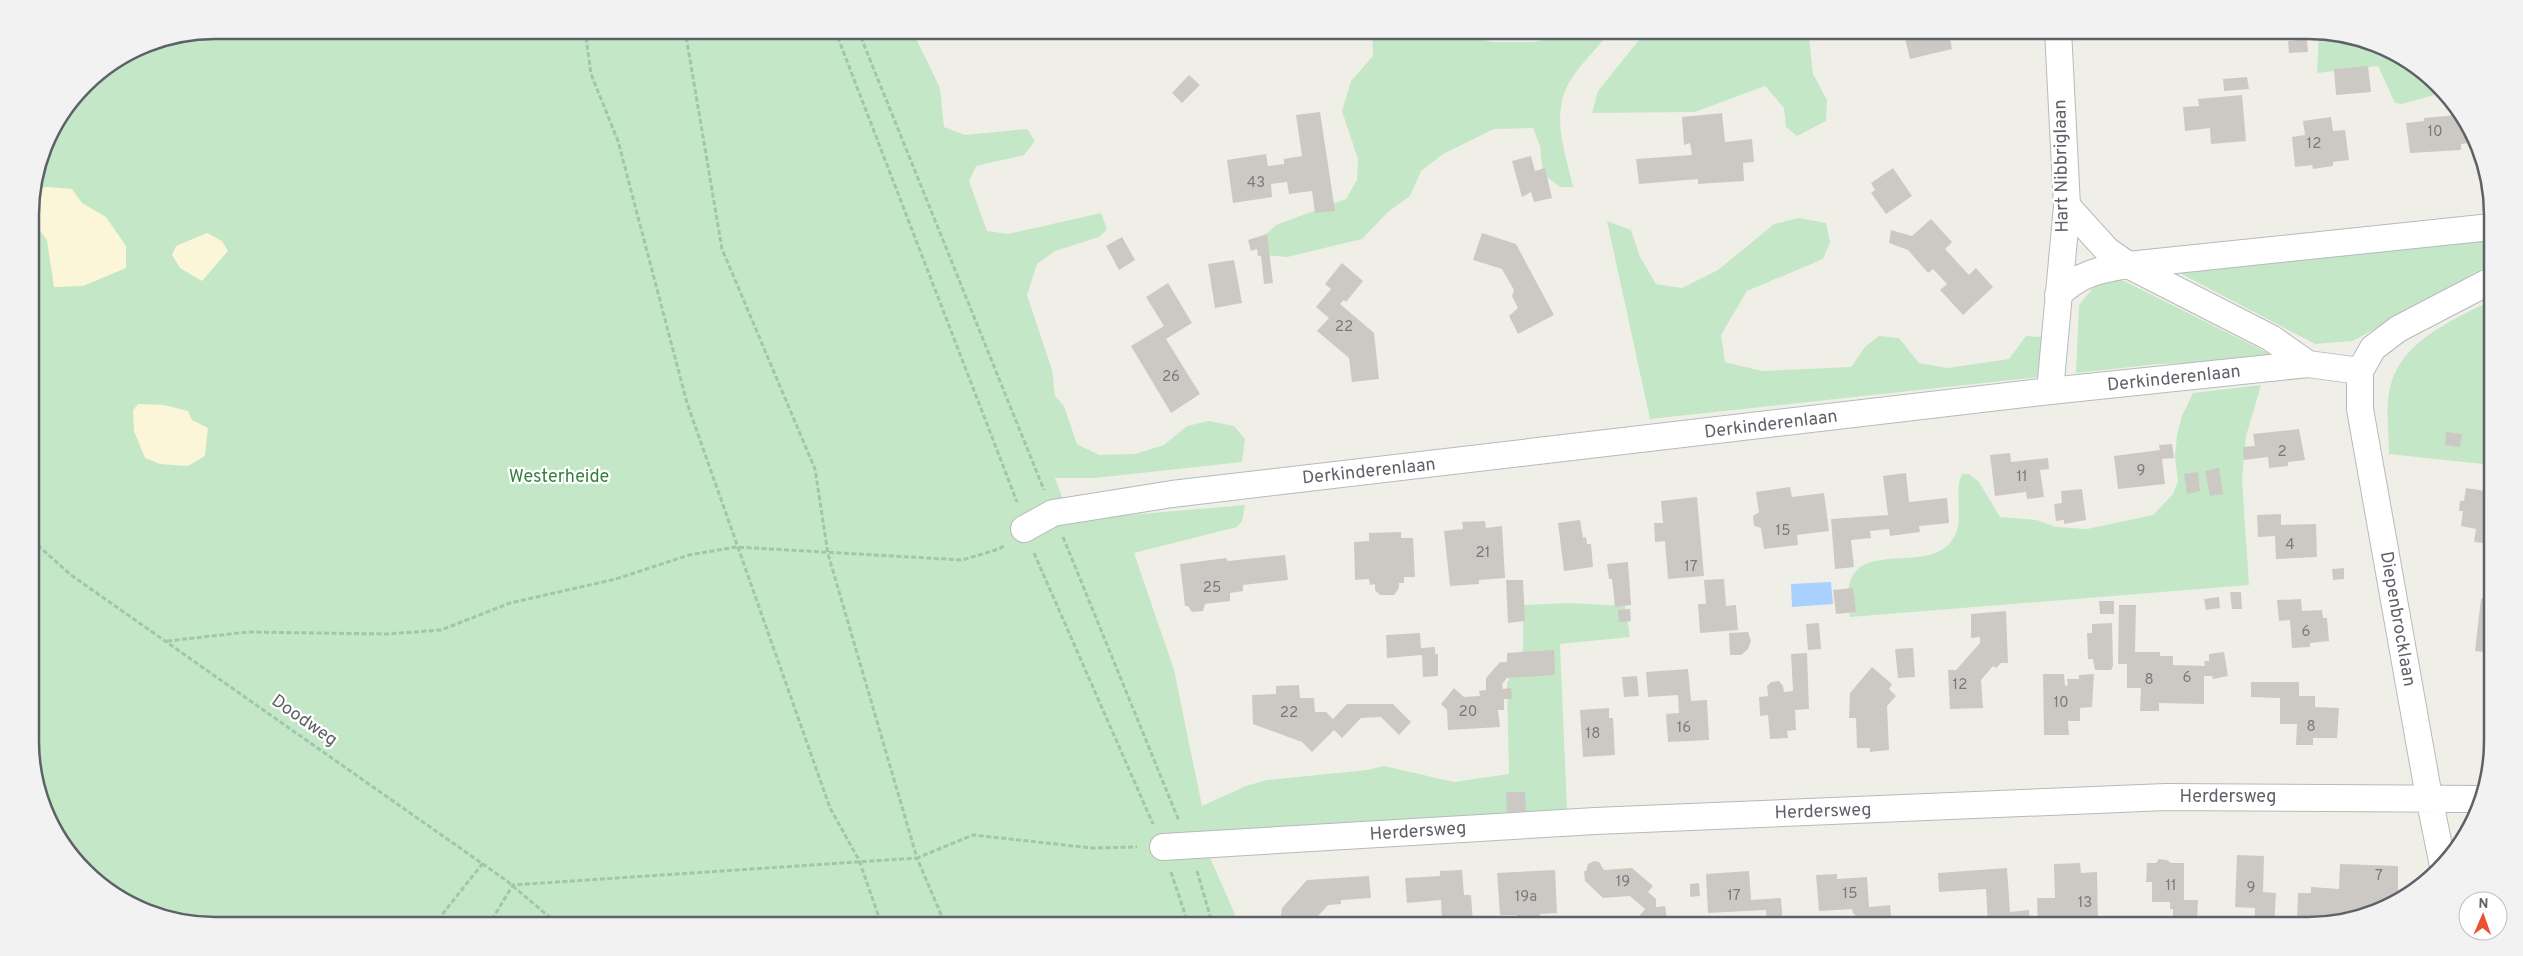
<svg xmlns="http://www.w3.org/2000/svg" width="2523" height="956" font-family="Overpass,sans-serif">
	<rect width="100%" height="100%" fill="#f0efe7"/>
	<path fill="#c4e7c7" d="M214,30H912L940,88L944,127L965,135L1027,129L1035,141L1024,155L976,166L969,181L987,231L1008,234L1101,213L1107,229L1099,237L1055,251L1037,264L1027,295L1052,370L1055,396L1064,406L1077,444L1099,455L1135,454L1164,445L1187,426L1209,421L1234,426L1245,439L1242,462L1095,478H1055L1071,520L1245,505L1242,521L1237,527L1134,553L1174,670L1202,806L1246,786L1267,780L1367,770L1384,766L1454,782L1509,774L1507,683L1523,649V605L1569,603L1625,606L1630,637L1560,644L1567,809L1201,837L1240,926H214L155,916L112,895L76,863L49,823L33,777L30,202L49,133L93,76L144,44Z
		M1372,30H1438L1493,42H1535L1555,37L1564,30H1611C1599,47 1583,61 1572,78C1549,113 1565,150 1573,187H1560L1543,174L1540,146L1533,128L1494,129L1443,154L1421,171L1410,196L1388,212L1362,239L1287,257L1265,255L1261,239L1276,225L1346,199L1357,180L1358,159L1342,111L1351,81L1373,56Z
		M1647,30H1812L1809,36L1813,74L1827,100L1826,121L1797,136L1786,127L1784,108L1765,86L1695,112L1592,113L1598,91Z
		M2319,32L2368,40L2421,68L2445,92L2402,104L2395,103L2378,66L2317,73Z
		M1799,218L1826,223L1830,242L1823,259L1747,291L1721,335L1725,362L1762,371L1851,367L1865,347L1879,336L1899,338L1919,363L1948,368L2009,359L2026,336L2042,337L2039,377L1650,419L1607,221L1631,230L1640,257L1656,284L1682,288L1718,270L1774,224Z
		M2492,232V263L2353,341L2315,344L2166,266Z
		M2120,279L2284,361L2158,364L2076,373L2079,305L2098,282Z
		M2492,300V465L2389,454C2389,435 2385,406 2390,388C2401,340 2452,321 2492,300Z
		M2261,385L2246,436L2242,479L2249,585L1850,617C1834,529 1918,577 1949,544C1968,524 1952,496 1962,474H1969L1979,482L2000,517L2037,520L2056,527L2087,529L2153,515L2173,494L2178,481L2175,457L2177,435L2182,416L2193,393Z"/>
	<path fill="#fbf6d8" d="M48,187L72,189L82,203L106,217L126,246V268L83,286L54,287L47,240L31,220L30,202L34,188Z
		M207,233L222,241L228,251L202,281L180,268L172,255L176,246Z
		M138,404L164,405L188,411L192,420L208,428L205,456L188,466L160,464L145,458L134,431L133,410Z"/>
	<path fill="#a9d1ff" d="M1831,582L1833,604L1792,607L1791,584Z"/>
	<path fill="#ccc9c4" d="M1903,30H1965L1966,35L1950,39L1952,49L1910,59Z
		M2194,30H2216V35L2194,36Z
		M2307,39L2308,52L2289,53L2288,41Z
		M2368,66L2371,92L2336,95L2334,69Z
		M1189,75L1200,85L1182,103L1172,93Z
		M2247,77L2249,89L2224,91L2223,79Z
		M2242,95L2246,141L2211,144L2210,128L2185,131L2183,107L2199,106L2198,99Z
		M1320,112L1335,211L1315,213L1312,191L1289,194L1287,182L1271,184L1272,197L1233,203L1227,160L1266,154L1268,166L1284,164V159L1302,156L1296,115Z
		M1722,113L1725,142L1752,139L1754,162L1743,163L1744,181L1698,184V179L1639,184L1636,159L1692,155L1690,143L1684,145L1682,117Z
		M2457,115V119H2464L2478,142L2461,144V150L2410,153L2406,123L2424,121V118Z
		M2331,117L2333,131L2345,130L2349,160L2333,162V166L2313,169L2312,165L2295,167L2292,137L2305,135L2303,121Z
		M1531,156L1535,171L1545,168L1552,198L1534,202L1531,192L1522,197L1512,161Z
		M1893,168L1912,196L1886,214L1871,193L1875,190L1871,183Z
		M1931,219L1952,242L1945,249L1969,275L1976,268L1993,287L1963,315L1940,290L1947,284L1933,269L1928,273L1908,250L1889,243L1891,230L1912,236Z
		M1482,233L1516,244L1554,315L1518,334L1509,316L1518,308L1512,296L1514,290L1502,269L1473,260Z
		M1267,234L1273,283L1264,284L1261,256H1258L1257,249L1251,251L1248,240Z
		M1122,237L1135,260L1119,270L1106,246Z
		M1234,260L1242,303L1215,308L1208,264Z
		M1342,263L1363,281L1346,302L1344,300L1340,304L1374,333L1379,379L1352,382L1349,358L1317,331L1329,318L1316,307L1331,289L1325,284Z
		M1168,283L1192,323L1166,339L1200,394L1171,413L1131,346L1164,326L1146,297Z
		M2299,429L2305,460L2288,462V466L2269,468L2268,457L2244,460L2243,447L2255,446L2253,434Z
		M2446,432L2462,434L2460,447L2445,445Z
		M2172,444L2174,458L2162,459L2165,484L2118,489L2114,456L2160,450L2159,445Z
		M2010,453L2011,462L2048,458L2049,469L2040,470L2044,497L2027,499L2026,492L1995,496L1990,455Z
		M2219,468L2223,494L2210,496L2205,471Z
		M2198,472L2200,491L2187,494L2184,474Z
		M1906,473L1909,502L1947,498L1949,523L1919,526L1920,532L1890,536L1889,529L1870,531L1871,538L1851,540L1854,567L1835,569L1831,519L1888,515L1883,476Z
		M1790,487L1792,497L1824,493L1829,531L1797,535L1798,545L1764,549L1761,528L1754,526L1753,516L1759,512L1756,492Z
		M2466,488L2492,492V544L2474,542L2476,529L2461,526L2463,511H2459L2460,501H2464Z
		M2082,489L2086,520L2064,524V520L2056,521L2054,504L2062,503L2061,491Z
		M1697,497L1704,576L1668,579L1665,541L1655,542L1654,523H1663L1661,501Z
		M2281,514V525L2316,524L2317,557L2276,559L2275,536L2258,537L2257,515Z
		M1580,520L1583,538L1586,537L1587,544H1591L1593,567L1564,571L1558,523Z
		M1485,521L1486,528L1502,526L1505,578L1479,580V584L1450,586L1444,531L1463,529L1462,522Z
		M1401,532V538H1413L1415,577H1404V583H1399V588L1394,595H1380L1375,590V584L1370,585L1369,579L1355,580L1354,542L1369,541V533Z
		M1285,555L1288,580L1243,585V591L1230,593V601L1205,604L1203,611L1192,612L1188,606H1185L1180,564L1226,558L1228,561Z
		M1628,562L1631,605L1615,607L1612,579H1609L1607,564Z
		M2344,568V579L2333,580L2332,569Z
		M1724,579L1726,606L1736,605L1738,630L1700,633L1698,604H1706L1704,580Z
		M1506,580H1523L1525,621L1508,623Z
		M1853,588L1856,612L1836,614L1833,590Z
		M2230,592H2241L2242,609H2232Z
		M2493,594V653L2475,651L2481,599Z
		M2219,597L2220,608L2206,610L2204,599Z
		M2301,599L2302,611L2322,610L2323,618H2327L2329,641L2310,643V647L2292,648L2290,620L2279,621L2277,600Z
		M2099,601H2114V614H2100Z
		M2119,605H2136L2135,652H2160V656H2173V665L2205,666L2204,661H2209V654L2224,652L2228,676L2213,679L2212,676H2204V704L2159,703V711H2140L2141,688H2127V664H2118Z
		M1630,609L1631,621L1619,622L1618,610Z
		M2006,611L2008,663H2001L1996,668L1993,666L1981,680L1983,708L1950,709L1948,670H1956L1980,643V637L1971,638V614Z
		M1819,623L1821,649L1808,650L1806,624Z
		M2112,623L2113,666L2111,670H2095L2093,659H2088L2087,633H2092V624Z
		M1748,632L1751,641L1748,649L1741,655H1730L1729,633Z
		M1420,633L1421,648L1435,647V654H1438V676L1423,677L1422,655L1387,658L1386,635Z
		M1913,648L1915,677L1898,678L1895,649Z
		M1554,650L1555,675L1507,678L1502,684L1503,689L1511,688L1512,699H1504V710H1498L1500,727L1448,730L1447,710L1441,704L1454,688L1464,697L1480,696L1479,691L1486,690V678L1500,662H1507V653Z
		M1807,653L1809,709L1795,710L1796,730L1787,731L1788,738L1770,739L1768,715L1760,716L1759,697L1768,696L1767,686L1771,682L1779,681L1783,686L1784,692L1793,691L1791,654Z
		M1872,667L1892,684L1889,689L1896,696L1887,706L1889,750L1870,752V748H1857L1856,718H1849L1850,693Z
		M1688,669L1691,701L1707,700L1709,740L1668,742L1666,714L1679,713L1678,695L1648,697L1646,672Z
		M2043,674H2064L2065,686L2068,685L2067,679H2079V675L2094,674L2092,707L2080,708V721H2068L2069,735H2044Z
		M1637,676L1639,696L1624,697L1622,677Z
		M2251,682H2299V696H2315V707L2339,708L2337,738H2313V745H2296L2297,724H2280V698L2251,697Z
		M1299,685L1300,698H1314L1315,712H1326L1333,719L1347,704H1393L1411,722L1399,735L1381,717L1361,718L1342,738L1334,730L1312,752L1302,742L1253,724L1252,695L1276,694V686Z
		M1609,708V718H1613L1615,755L1583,757L1580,710Z
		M2483,713H2493V738L2483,737Z
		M1506,792H1525L1526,811L1507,812Z
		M2237,855L2264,856L2263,892L2276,893L2274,926H2254L2255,908L2235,907Z
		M2159,859L2167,860L2171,863H2184V900H2198L2197,926H2173V909H2170V902H2152V882H2146L2147,863H2156Z
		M1594,861L1599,862L1604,870L1632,868L1653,886L1648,892L1656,899V907L1665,906L1668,926H1642L1636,920L1645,909L1630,896L1603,898L1585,881L1584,871H1586L1588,864Z
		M2080,863L2081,873L2097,872L2098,924L2038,926L2037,898H2055L2054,864Z
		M2340,864L2398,866V900L2375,913L2366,912V916L2342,921L2315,920V925L2297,924L2298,893H2311V887L2339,889Z
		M2007,868L2010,912L2029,910L2030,926H1988L1986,889L1939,892L1938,873Z
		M1462,870L1464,895H1471L1473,923L1442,925L1441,900L1407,903L1405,878L1440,876V871Z
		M1555,870L1557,913L1540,914L1541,926H1517V915H1500L1497,873Z
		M1749,871L1751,900L1781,898L1783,926H1767L1766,910L1708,913L1706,874Z
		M1837,874V879L1867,877L1869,907L1890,905L1892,926H1874V917L1859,919L1853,913L1852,909L1819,911L1816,875Z
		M1369,876L1371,898L1341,900V904L1328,905L1309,926H1290L1289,921L1281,916L1282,908L1307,880Z
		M1699,883L1700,896L1690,897V884Z"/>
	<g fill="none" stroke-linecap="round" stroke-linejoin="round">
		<defs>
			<path id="minor" d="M2067,206L2107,250L2128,265L2271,338L2308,364
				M2058,295C2080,273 2099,270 2128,265L2491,227
				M2360,371V409L2429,797L2443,866
				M2050,391L2067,206L2058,30
				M1024,529L1053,513L1172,494L2050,391L2308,364L2360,371L2373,348L2398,329L2492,280
				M1163,847L1595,821L2166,797L2484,799"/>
		</defs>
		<use href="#minor" stroke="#b7b9bd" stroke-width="28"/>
		<path stroke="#9dc8ae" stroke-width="3" stroke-dasharray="5 2.5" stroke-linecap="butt" d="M585,30L591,74L618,141L687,403L830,808L859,860L882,926
			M685,30L722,249L815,469L828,554L917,858L973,835L1092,848L1137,847
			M835,30L1017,502
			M858,30L1044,490
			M1063,537L1179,821
			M32,540L71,575L507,881L560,926
			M1034,553L1153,824
			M167,641L248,632L387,634L441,630L510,603L616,579L689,555L736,547L962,560L999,549L1005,545
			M1197,871L1213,926
			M1171,872L1189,926
			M433,926L483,863
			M488,926L513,885L917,858L946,926"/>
		<use href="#minor" stroke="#fff" stroke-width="26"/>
	</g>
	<g text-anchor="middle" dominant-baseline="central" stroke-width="4.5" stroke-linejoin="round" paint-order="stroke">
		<g font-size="15" fill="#7a7b7e">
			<text x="2435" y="132">10</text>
			<text x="2314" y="144">12</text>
			<text x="1256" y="183">43</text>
			<text x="1344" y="327">22</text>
			<text x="1171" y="377">26</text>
			<text x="2282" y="452">2</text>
			<text x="2141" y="471">9</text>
			<text x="2022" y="477">11</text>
			<text x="1783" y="531">15</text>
			<text x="2290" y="545">4</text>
			<text x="1483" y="553">21</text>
			<text x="1691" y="567">17</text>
			<text x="1212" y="588">25</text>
			<text x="2306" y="632">6</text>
			<text x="2187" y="678">6</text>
			<text x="2149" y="680">8</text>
			<text x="1960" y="685">12</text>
			<text x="2061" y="703">10</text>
			<text x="1468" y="712">20</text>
			<text x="1289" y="713">22</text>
			<text x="2311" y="727">8</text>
			<text x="1684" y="728">16</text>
			<text x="1593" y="734">18</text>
			<text x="2379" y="876">7</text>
			<text x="1623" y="882">19</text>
			<text x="2171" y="886">11</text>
			<text x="2251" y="888">9</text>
			<text x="1850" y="894">15</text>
			<text x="1734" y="896">17</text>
			<text x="1526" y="897">19a</text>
			<text x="2085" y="903">13</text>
		</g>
		<g font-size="18" fill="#5e6167" stroke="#fff">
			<text transform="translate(2062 166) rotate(-91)">Hart Nibbriglaan</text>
			<text transform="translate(2174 379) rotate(-6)">Derkinderenlaan</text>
			<text transform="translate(1771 425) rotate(-7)">Derkinderenlaan</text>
			<text transform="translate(1369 472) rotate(-6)">Derkinderenlaan</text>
			<text transform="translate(2397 619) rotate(80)">Diepenbrocklaan</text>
			<text transform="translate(304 721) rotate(35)">Doodweg</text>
			<text x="2228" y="797">Herdersweg</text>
			<text transform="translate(1823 812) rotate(-2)">Herdersweg</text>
			<text transform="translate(1418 832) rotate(-4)">Herdersweg</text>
		</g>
		<g font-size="18" fill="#34813f" stroke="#fff">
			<text x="559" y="477">Westerheide</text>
		</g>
	</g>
	<path d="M0 0H2523V956H0ZM215 39H2308A176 176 0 0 1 2484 215V741A176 176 0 0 1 2308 917H215A176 176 0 0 1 39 741V215A176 176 0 0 1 215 39Z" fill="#f2f2f3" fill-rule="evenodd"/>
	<path fill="none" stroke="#5e6167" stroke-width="2.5" d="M215 39H2308A176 176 0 0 1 2484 215V741A176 176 0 0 1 2308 917H215A176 176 0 0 1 39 741V215A176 176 0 0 1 215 39Z"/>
	<g transform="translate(2483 916) rotate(2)"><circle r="24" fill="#ffffff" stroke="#bfc0c2"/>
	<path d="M0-4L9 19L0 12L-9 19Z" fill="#e95334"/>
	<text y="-8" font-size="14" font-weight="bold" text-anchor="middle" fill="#5e6167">N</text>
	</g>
</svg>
